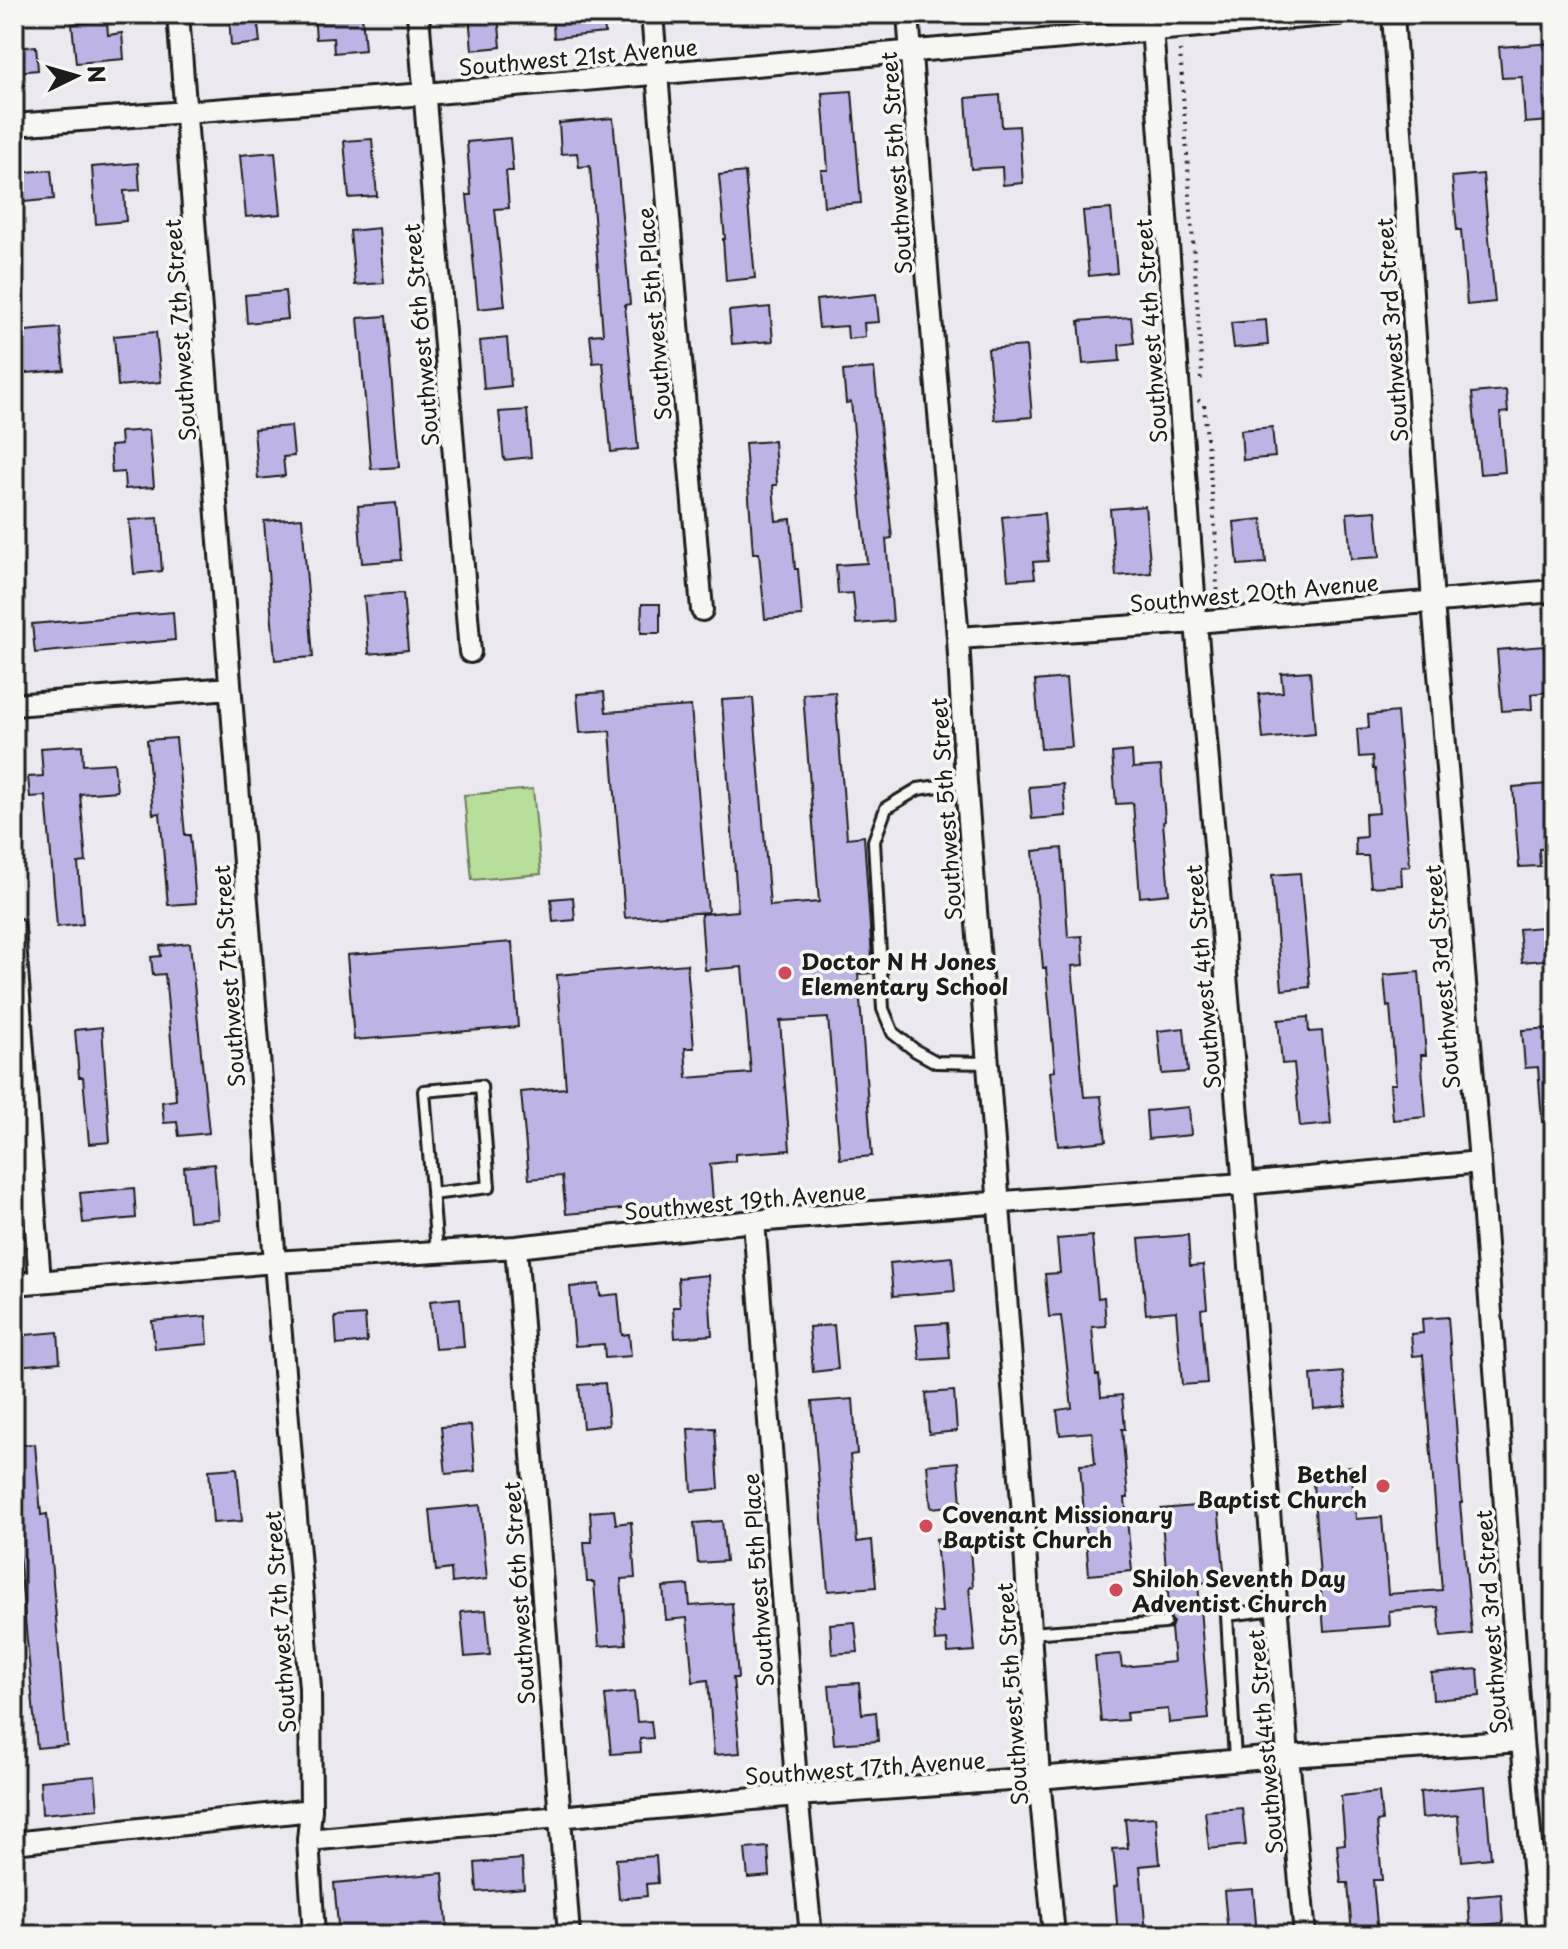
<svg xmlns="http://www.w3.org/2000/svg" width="1568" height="1949" font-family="'Playpen Sans',sans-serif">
	<rect width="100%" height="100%" fill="#ebe9ef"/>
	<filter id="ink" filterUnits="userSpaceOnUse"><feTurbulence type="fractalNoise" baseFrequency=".0125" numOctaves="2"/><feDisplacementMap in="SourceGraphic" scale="16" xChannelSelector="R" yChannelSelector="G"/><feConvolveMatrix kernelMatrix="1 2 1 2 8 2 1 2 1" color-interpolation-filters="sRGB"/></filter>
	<g filter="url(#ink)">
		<path fill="#b7de9a" stroke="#6a7d5b" stroke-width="2" d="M533,789L541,874L472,880L464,795Z"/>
		<path fill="#bdb4e5" stroke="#1c1c1c" stroke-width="2" d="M229,14H257L260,43L231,46Z
			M314,14H362L365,50L334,53L333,38L316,39Z
			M469,14H498L501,47L472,50Z
			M552,14H603L605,33L554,38Z
			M107,21L108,35L122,33L124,59L76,63L72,24Z
			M1554,43V86H1548L1550,121L1525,123L1522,77L1502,78L1499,47Z
			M36,46L38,70L14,72V48Z
			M852,91L861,203L824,206L821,170H828L822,93Z
			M1000,95L1002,127L1019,126L1023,183L1003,185L1002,167L971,169L966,98Z
			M613,118L630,304L625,305L638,449L611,452L603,362L593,363L590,335L603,334L590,166L579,167L577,153L561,154L559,123Z
			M510,138L513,171H506L509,208L495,209L505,306L478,309L467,195H471L467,142Z
			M372,139L377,196L349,198L344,141Z
			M275,152L281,214L246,217L240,155Z
			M138,163L140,190L124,191L126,221L96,224L92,167Z
			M51,170L54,199L14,203V173Z
			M745,172L755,278L726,281L723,239H725L719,175Z
			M1483,174L1495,302L1467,305L1461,230H1457L1452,177Z
			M1111,209L1117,273L1089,276L1083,211Z
			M379,228L384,283L355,285L350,231Z
			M285,291L288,319L247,323L245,295Z
			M876,294L879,322L864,323L865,337L848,339L847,326L819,328L816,300Z
			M770,307L773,341L732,344L729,311Z
			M386,316L399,467L371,469L358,318Z
			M1131,317L1134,343L1119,345L1120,361L1083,364L1079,321Z
			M1266,320L1268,345L1234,348L1231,323Z
			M60,328L64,370L14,374V332Z
			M156,332L161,382L118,386L114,336Z
			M507,338L511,386L484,389L480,341Z
			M1026,346L1032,417L995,420L988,349Z
			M874,368L892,538L886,539L893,621L856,624L853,593L838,594L836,565L867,563L851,402L846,403L843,371Z
			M1506,390L1508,412L1500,413L1505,472L1480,474L1472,393Z
			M527,410L531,457L504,460L499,412Z
			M291,426L294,456L283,457L285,476L258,479L254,429Z
			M1272,427L1275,457L1243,460L1241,430Z
			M149,430L154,487L125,489L124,472L112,473L110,446L121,445L120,432Z
			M774,441L777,485H773L776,521L791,519L795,569H798L802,616L765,619L759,553H753L745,443Z
			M396,503L401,560L362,563L358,506Z
			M1145,506L1151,573L1116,576L1110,509Z
			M1376,511L1380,557L1351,559L1347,513Z
			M1044,513L1048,561L1033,562L1035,578L1008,580L1002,517Z
			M158,518L162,571L134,574L129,520Z
			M302,518L313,657L275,660L264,521Z
			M1262,519L1266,563L1238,565L1234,522Z
			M403,593L408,650L369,654L364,596Z
			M642,604H660V633H641Z
			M173,612L175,640L35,653L32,624Z
			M1544,646L1548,692L1531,694L1532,709L1502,711L1497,650Z
			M1310,671L1315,734L1263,739L1259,694L1283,692L1281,673Z
			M1066,678L1072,747L1041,749L1035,681Z
			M604,692L606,712L691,706L708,912L625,918L610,731L580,733L577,694Z
			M835,692L847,838L864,836L873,973L858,974L872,1156L840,1159L828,1018L780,1021L790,1150L735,1154V1161L710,1164L713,1201L566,1214L562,1176L529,1179L521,1092L566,1088L557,975L687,964L694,1048H685L687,1078L751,1073L742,967L705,970L701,914L738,911L722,700L753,698L770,906L819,902L803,694Z
			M1397,712L1410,866L1401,867L1402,885L1371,887L1368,856H1356L1355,838L1366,837L1365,814L1379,813L1375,769H1373L1372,756L1359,757L1357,729L1369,728L1368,715Z
			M176,738L185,835H190L196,903L168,905L160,813L153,814L147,740Z
			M82,745L83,765L114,763L117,791L80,794L86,862L78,863L83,924L57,927L46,796L30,797L28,777L43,776L41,748Z
			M1132,751L1133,768L1161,766L1165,821L1163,822L1169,894L1140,897L1133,803L1116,804L1112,753Z
			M1063,784L1066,816L1032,819L1029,787Z
			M1547,784L1552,848L1539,849L1540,866L1519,867L1513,787Z
			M1062,848L1068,937L1082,936L1084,965L1072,966L1084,1097L1101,1096L1106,1141L1058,1146L1050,1072L1055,1071L1046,968H1043L1033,851Z
			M1300,873L1310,987L1282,990L1272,875Z
			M573,897L575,920L553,922L551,899Z
			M1554,926V959L1522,962L1519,929Z
			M512,942L518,1027L354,1040L347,955Z
			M190,943L209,1133L179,1136L177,1122L164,1123L162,1102L176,1100L175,1084L165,974L153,975L151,957L161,956L160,946Z
			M1419,972L1426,1055H1421L1426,1117L1393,1120L1390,1084H1396L1390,1006L1387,1007L1384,975Z
			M1308,1017L1309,1032L1322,1031L1331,1124L1300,1127L1294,1063L1282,1064L1278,1020Z
			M102,1027L110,1142L89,1144L83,1077H79L75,1030Z
			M1184,1028L1188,1072L1162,1074L1158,1031Z
			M1554,1028V1122H1542L1538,1067L1525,1068L1522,1030Z
			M1189,1107L1191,1135L1148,1139L1146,1111Z
			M214,1164L219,1219L189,1221L184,1167Z
			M134,1188L136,1218L83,1223L80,1193Z
			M1188,1235L1190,1266L1203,1265L1207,1308L1201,1309L1207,1383L1182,1385L1176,1311L1146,1314L1139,1239Z
			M1092,1236L1098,1298L1104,1297L1106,1326L1092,1327L1096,1375H1099L1101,1397L1122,1395L1125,1429H1122L1128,1498H1125L1132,1571L1089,1575L1080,1465L1095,1464L1092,1432L1060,1435L1057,1410L1072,1408L1061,1316L1049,1317L1045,1274L1060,1273L1057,1239Z
			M952,1257L955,1291L893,1296L890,1263Z
			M708,1275L712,1335L675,1338L673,1307H680L678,1278Z
			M599,1284L600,1296L618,1294L622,1335L629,1334L631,1356L605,1358L604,1344L575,1346L570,1287Z
			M460,1298L464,1347L435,1349L430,1301Z
			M365,1315L367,1342L337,1345L335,1317Z
			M206,1316L208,1344L155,1349L152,1321Z
			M1448,1317L1462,1503H1460L1472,1634L1441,1637L1438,1607L1389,1611L1390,1626L1324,1631L1312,1470L1351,1466L1356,1519L1382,1517L1388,1594L1442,1590L1423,1355L1413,1356L1411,1334L1423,1333L1422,1319Z
			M947,1323L950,1358L920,1360L916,1325Z
			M834,1325L838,1369L813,1372L809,1327Z
			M58,1332L60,1362L17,1366L15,1336Z
			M1343,1372L1346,1406L1314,1409L1311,1375Z
			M605,1383L609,1425L583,1428L579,1385Z
			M954,1391L957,1431L929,1434L926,1393Z
			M853,1399L857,1454L850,1455L857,1542L872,1540L876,1587L828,1591L812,1402Z
			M471,1425L475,1471L446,1474L441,1427Z
			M715,1428L719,1489L692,1491L688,1429Z
			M35,1444L41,1515L47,1514L67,1745L37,1748L14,1500V1446Z
			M958,1462L961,1505L931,1508L927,1465Z
			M237,1468L242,1521L213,1523L209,1470Z
			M1218,1504L1225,1581L1198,1583L1209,1719L1169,1723L1168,1709L1126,1713L1127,1720L1101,1722L1095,1656L1120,1654L1122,1667L1174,1662L1171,1628L1173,1622L1170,1617L1161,1509Z
			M480,1505L487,1579L452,1583L451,1569L436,1571L430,1510Z
			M614,1510L616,1524L631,1522L635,1578L621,1579L626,1644L599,1646L594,1582H587L584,1542H592L590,1512Z
			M722,1521L726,1561L698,1563L694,1523Z
			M969,1536L973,1587H969L975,1651L948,1653L947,1640L935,1641L933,1612H942L936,1539Z
			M688,1585L690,1606L732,1603L738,1678H733L740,1753L714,1755L708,1680L693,1682L687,1618L666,1620L663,1587Z
			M486,1610L490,1655L465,1657L461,1612Z
			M855,1622L858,1652L832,1654L830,1624Z
			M1478,1669L1480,1696L1433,1700L1431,1673Z
			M859,1683L862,1714L876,1712L878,1741L834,1744L829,1685Z
			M634,1692L637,1722L651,1721L653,1738L640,1739L641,1752L611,1754L605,1695Z
			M95,1776L98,1809L42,1814L40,1781Z
			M1485,1786L1491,1858L1462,1861L1458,1815L1422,1818L1420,1792Z
			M1379,1792L1382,1821L1377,1822L1382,1880H1373L1378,1935H1352L1348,1883H1341L1337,1845L1345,1844L1341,1796Z
			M1242,1808L1246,1845L1209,1849L1205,1811Z
			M1156,1817L1160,1864L1140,1866L1146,1933L1118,1935L1114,1887L1117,1886L1113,1849L1128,1848L1125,1819Z
			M768,1847L770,1876L748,1878L745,1849Z
			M656,1856L658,1883L646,1884L647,1896L619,1899L616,1859Z
			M522,1859L524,1888L477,1892L475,1863Z
			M443,1873L448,1935H339L334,1883Z
			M1253,1889L1257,1935H1228L1224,1891Z
			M1501,1894L1503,1923L1470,1926L1468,1897Z"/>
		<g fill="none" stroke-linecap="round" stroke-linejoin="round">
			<defs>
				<path id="lane" d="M966,782L918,789L886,808L874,841L883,1009L893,1033L916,1051L936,1062L988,1063
					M432,1194L489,1187L481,1086L424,1091L437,1252
					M1030,1633L1165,1623
					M1235,1760L1227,1615L1276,1609"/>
				<path id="street" d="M178,14L275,1262L310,1688L311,1810L308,1840L314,1935
					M418,14L470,652
					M652,14L702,610
					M908,14L928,282L958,638L966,782L1023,1515L1039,1778L1054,1935
					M1151,14L1196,622L1242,1163L1288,1756L1305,1935
					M1393,14L1433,602L1480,1162L1522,1741L1539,1935
					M14,125L425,94L1338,14
					M958,638L1196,622L1554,591
					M14,705L230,688
					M14,928L40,1282
					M754,1221L797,1795L811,1935
					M516,1247L569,1935
					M14,1284L275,1262L516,1247L754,1221L1243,1184L1480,1162
					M308,1840L797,1795L1039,1778L1288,1756L1522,1741
					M14,1843L311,1810"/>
			</defs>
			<use href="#lane" stroke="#1c1c1c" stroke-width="16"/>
			<use href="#street" stroke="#1c1c1c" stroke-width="26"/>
			<path stroke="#1c1c1c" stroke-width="4" stroke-dasharray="2 6" stroke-linecap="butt" d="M1180,50L1202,374L1199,384
				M1198,400L1204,405L1218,562C1215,576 1218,587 1218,601"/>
			<use href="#lane" stroke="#f6f6f2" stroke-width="10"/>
			<use href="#street" stroke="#f6f6f2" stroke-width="20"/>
		</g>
	</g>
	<g fill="#d1495b" stroke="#f6f6f2" stroke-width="3">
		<circle cx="785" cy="973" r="8"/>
		<circle cx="1383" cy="1486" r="8"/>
		<circle cx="926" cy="1526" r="8"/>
		<circle cx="1116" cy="1590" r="8"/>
	</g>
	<g text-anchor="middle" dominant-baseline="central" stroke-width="7" stroke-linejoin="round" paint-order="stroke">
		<g font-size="22" fill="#1c1c1c" stroke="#f6f6f2">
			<text transform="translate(578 56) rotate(-5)">Southwest 21st Avenue</text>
			<text transform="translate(895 163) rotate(-94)">Southwest 5th Street</text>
			<text transform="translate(653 314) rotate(-95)">Southwest 5th Place</text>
			<text transform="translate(179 330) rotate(-94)">Southwest 7th Street</text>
			<text transform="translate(1391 330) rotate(-94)">Southwest 3rd Street</text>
			<text transform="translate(1150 331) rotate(-94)">Southwest 4th Street</text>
			<text transform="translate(420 335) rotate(-95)">Southwest 6th Street</text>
			<text transform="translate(1254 592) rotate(-5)">Southwest 20th Avenue</text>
			<text transform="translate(945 809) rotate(-94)">Southwest 5th Street</text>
			<text transform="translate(228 976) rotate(-94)">Southwest 7th Street</text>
			<text transform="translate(1202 977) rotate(-95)">Southwest 4th Street</text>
			<text transform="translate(1441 977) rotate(-95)">Southwest 3rd Street</text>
			<text transform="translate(745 1200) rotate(-5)">Southwest 19th Avenue</text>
			<text transform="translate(757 1580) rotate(-94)">Southwest 5th Place</text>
			<text transform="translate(518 1593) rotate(-94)">Southwest 6th Street</text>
			<text transform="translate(279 1622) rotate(-94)">Southwest 7th Street</text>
			<text transform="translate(1490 1622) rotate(-94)">Southwest 3rd Street</text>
			<text transform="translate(1011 1694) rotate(-94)">Southwest 5th Street</text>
			<text transform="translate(1264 1742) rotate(-95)">Southwest 4th Street</text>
			<text transform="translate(865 1767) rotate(-4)">Southwest 17th Avenue</text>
		</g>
		<g font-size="22" font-weight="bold" fill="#1c1c1c" stroke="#f6f6f2" text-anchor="start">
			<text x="801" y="960">Doctor N H Jones<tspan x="801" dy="25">Elementary School</tspan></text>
			<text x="1367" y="1473" text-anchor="end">Bethel<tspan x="1367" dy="25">Baptist Church</tspan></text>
			<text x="942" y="1513">Covenant Missionary<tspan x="942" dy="25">Baptist Church</tspan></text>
			<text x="1132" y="1577">Shiloh Seventh Day<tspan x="1132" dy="25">Adventist Church</tspan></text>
		</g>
	</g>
	<rect width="1568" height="1949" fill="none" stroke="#f6f6f2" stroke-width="48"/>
	<rect x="24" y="24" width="1520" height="1901" fill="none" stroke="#1c1c1c" stroke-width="3" filter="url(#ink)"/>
	<g transform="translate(76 76) rotate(85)" stroke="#f6f6f2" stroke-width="6" paint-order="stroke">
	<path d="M0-6L14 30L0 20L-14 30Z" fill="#1c1c1c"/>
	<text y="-12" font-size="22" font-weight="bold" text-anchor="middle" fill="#1c1c1c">N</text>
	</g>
</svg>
